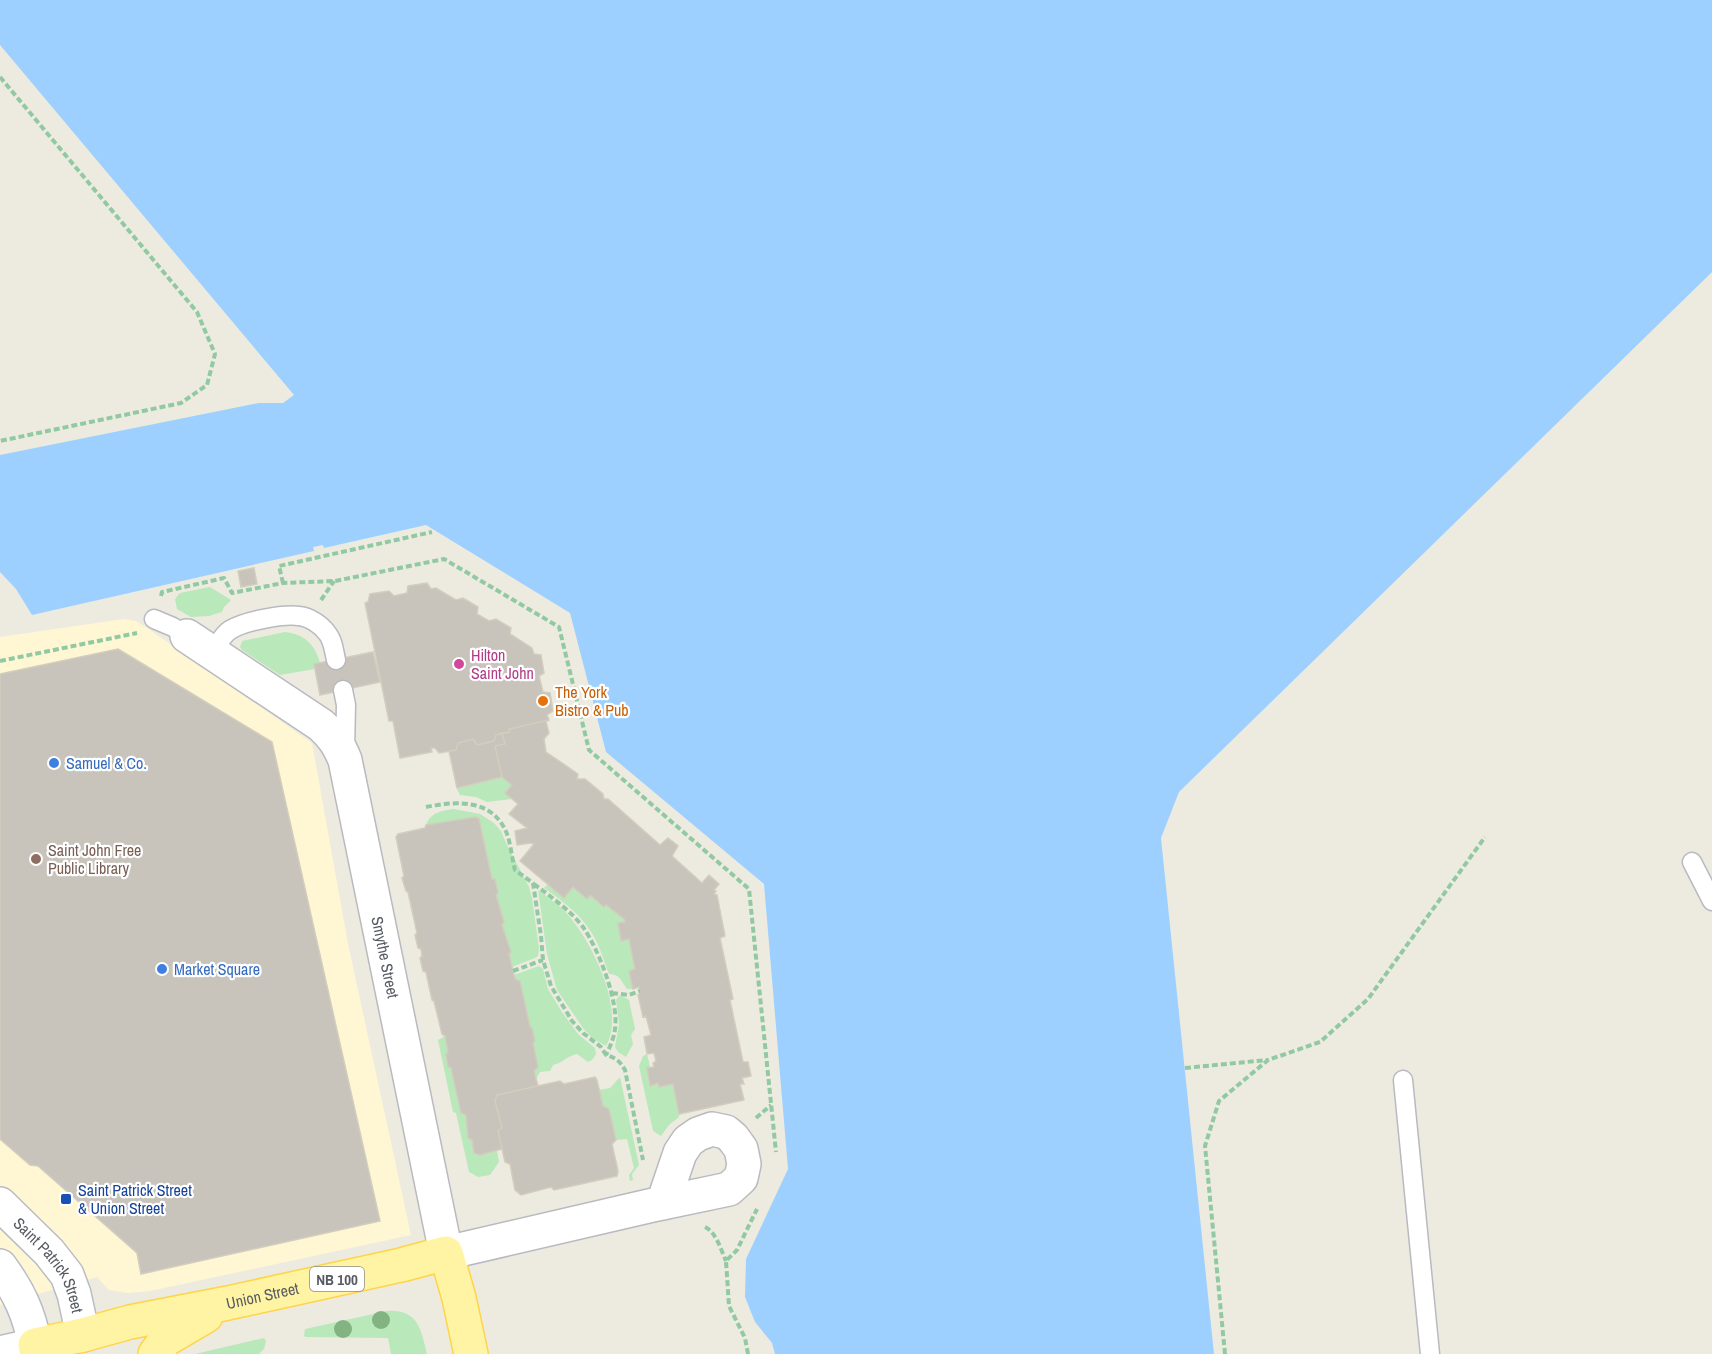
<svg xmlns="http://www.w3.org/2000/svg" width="1712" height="1354" font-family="'Archivo Narrow',sans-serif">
	<rect width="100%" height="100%" fill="#edebdf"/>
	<path fill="#fff7d3" d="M124,619L136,621L150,630L312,743L348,944L411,1235L150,1291L128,1293L109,1290L97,1277L0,1305V637Z"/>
	<path fill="#b9e8bb" d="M210,587L231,600L224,607L222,612L209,616L191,617L177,609L175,599L180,593Z
		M285,632C304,634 315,644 320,663L314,664L315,669L280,675L242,650L240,647L242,641Z
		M502,777L512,785L505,793L512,799L487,802L476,797L460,795L457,789Z
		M454,809L480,814L494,823L501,831L506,843L529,887L532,898L539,948L538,956L535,958L512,967L509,954L511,952L502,925L504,922L496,895L495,879H492L479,819L476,817L426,825C431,812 441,811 454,809Z
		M548,884L564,898L573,887L587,898L590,895L604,907L606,905L624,919L625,922L618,924L621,941L629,939L635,969L629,971L633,989H627C622,982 619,973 609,974C603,958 598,940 587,926C576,911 560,899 544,888Z
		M538,890C547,897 556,903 564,910C590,938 627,1009 606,1046L592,1038L583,1028L557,990L547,954Z
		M539,966L543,969L548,989L562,1012L578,1034L595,1048L596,1054L592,1060L588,1062L577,1054C567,1056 563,1063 553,1065L550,1071L540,1072L536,1079L534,1071L538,1067L533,1043L535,1041L532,1028L530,1027L514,975Z
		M619,996H622L629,1000L635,1029L631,1035L633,1044L626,1057L618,1052L615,1047L619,1024L616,1000Z
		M445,1036L448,1052L446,1054L448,1067L451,1068L461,1113L466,1115L468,1138L472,1140L474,1153L480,1155L497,1151L499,1162L490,1175L478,1177L469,1172L456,1113L453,1112L438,1040Z
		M647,1054L650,1067L647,1068L650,1085L658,1083L659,1087L673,1084L679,1117L669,1125L661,1136L653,1131L639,1066L643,1056Z
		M620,1077L639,1165L632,1174L633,1180L630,1181L629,1175L634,1168L627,1139L616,1140L609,1109L603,1106L599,1090L610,1088Z
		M387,1311C418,1309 421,1329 427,1354H391L388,1338L306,1337L304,1336L305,1329Z
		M264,1338L266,1341L264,1349L259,1354H195Z"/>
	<path fill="#9ed0ff" d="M0,0H1712V272L1179,792L1161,838L1214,1354H775L772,1343L755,1322L745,1297L746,1259L788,1169L764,884L606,752L570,613L426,525L324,548L323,545L313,547L314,551L32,615L16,589L0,572V455L259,403H283L294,395L0,45Z"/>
	<path fill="#c8c4bc" stroke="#d2cdbd" stroke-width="1.5" d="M254,568L257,584L241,587L238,571Z
		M427,583L431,589L436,588L456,600L463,598L478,607L477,614L489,621L496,619L511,628L510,634L532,648L534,654L541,655L544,673L539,676L543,692L550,693L553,711L547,715L549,720L509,729L510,732L496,735L494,741L477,745L473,739L458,743L456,750L439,753L435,748H431L432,752L400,758L393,721H389L365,603L368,602L370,594L389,591L394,596L407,593L408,586Z
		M118,649L272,742L380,1221L141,1274L137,1253L38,1166L30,1165L0,1139V674Z
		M373,652L380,682L320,695L314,664Z
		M549,720L546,722L549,733L544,739L546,752L578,774L577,779H585L603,794L604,799H608L660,845L668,838L678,846L672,856L702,883L709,875L719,884L714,890L716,891L714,894L717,895L725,936L720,938L733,999L730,1000L743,1062H748L751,1076L742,1078L744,1084H740L744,1100L679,1114L673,1084L659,1087L658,1083L650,1086L647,1068L654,1067L653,1063L656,1061L654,1053L647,1054L644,1037L651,1035L646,1016L643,1017L638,995L640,994L639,987L633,989L629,971L635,969L629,939L621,941L618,923L625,922L624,919L606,905L604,907L590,895L587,899L573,887L564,898L520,861L534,844L531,843L517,845L515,831L527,828L509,814L518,804L505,793L512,785L502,777L495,746L505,744L502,733L510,732L509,729Z
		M502,733L505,744L495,746L502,777L457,788L449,751L456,750L458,743L473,739L477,745L494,741L496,735Z
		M476,817L479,819L492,879H495L498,893L496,895L504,922L502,925L511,952L509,954L514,975L515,979L520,981L530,1027L532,1028L535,1041L533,1043L538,1067L534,1071L538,1086L497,1095L495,1101L502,1128L498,1131L502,1149L480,1155L474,1153L472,1140L468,1138L466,1115L461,1113L451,1068L448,1067L446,1054L448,1052L445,1036L442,1034L434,1001L432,1000L426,972L423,971L420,958L422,956L421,949L418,948L415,935L417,933L408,892L406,891L402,878L404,876L396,837L398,834L425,828L426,825Z
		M595,1077L597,1080L603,1106L609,1109L616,1140L612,1144L618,1171L617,1176L554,1190L551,1187L521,1195L515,1190L510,1164L505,1162L498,1131L502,1128L495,1101L497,1095L560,1081L564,1084Z"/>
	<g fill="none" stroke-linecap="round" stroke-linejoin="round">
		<defs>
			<path id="service" d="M154,619L173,627L187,636
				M213,652C218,645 222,635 230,630C245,621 282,614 299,616C310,617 321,625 327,633C333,640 334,651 336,660
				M343,690L346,705L345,750
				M1692,862L1712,901
				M1403,1080L1430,1354"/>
			<g id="minor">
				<path id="s1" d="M187,636L321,725C333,736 339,745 345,760L446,1253L653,1205L729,1189L741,1178L744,1164L741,1149L733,1138L726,1132L712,1129L698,1134L688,1141L680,1153L663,1203"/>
			</g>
			<g id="secondary">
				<path id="s2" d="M0,1204L49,1252L67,1275L74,1294L83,1335"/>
				<path d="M0,1266C19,1292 29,1313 35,1345L0,1353"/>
			</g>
			<g id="primary">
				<path id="s3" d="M37,1354L35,1345L83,1335L130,1322L228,1303L401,1265L446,1253L459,1298L471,1354"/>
				<path d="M155,1354L165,1340L206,1316"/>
			</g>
		</defs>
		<use href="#service" stroke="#b8bac0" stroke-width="21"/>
		<use href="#minor" stroke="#b8bac0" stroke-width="36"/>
		<use href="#secondary" stroke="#b8bcc3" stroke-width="36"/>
		<use href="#primary" stroke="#ffd447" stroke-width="36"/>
		<path stroke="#91c9a3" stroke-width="4" stroke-dasharray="6 3" stroke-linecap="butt" d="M0,77L197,312L215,354L207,385L181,403L0,441
			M283,583L279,566L432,532
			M161,596L162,592L224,578L232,593L283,583L335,581L444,559L559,627L589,750L749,889L776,1152
			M321,600L334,581
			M0,661L137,633
			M426,807C456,801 493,798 507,834C511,845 512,859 515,870L533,883L541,936L543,960L551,986L572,1021L583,1033L601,1047L606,1055C616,1058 620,1061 625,1070L643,1160
			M534,884C551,897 570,910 583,927C599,950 619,1002 615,1029C614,1038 610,1047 606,1055
			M513,971L543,960
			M612,993L629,995L640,991
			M1185,1068L1267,1060
			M756,1118L771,1105
			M705,1227C716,1232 721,1250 726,1261
			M748,1354L745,1338L729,1306L726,1261L737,1250L757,1209
			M1225,1354L1205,1146L1219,1101L1268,1060L1320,1042L1368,999L1485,837"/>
		<use href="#service" stroke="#fff" stroke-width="18"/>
		<use href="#minor" stroke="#fff" stroke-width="33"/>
		<use href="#secondary" stroke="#fff" stroke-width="33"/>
		<use href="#primary" stroke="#fff4a3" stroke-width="33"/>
	</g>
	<g fill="#83b381">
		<circle cx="381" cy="1320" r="9"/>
		<circle cx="343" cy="1329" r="9"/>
	</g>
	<circle fill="#d1479c" stroke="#fff" stroke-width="2" cx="459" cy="664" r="6"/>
	<circle fill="#e8710a" stroke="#fff" stroke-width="2" cx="543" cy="701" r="6"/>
	<g fill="#3f7fe0" stroke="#fff" stroke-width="2">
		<circle cx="54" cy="763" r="6"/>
		<circle cx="162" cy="969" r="6"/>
	</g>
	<circle fill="#8d6e63" stroke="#fff" stroke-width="2" cx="36" cy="859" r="6"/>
	<rect fill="#1a4fb4" stroke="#fff" stroke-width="2" x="60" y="1193" width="12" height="12" rx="3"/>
	<g text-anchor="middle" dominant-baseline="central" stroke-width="4.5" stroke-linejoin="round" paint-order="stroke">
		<rect fill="#fff" stroke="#8a8d91" stroke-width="1.5" x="310" y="1267" width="54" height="24" rx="4.5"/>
		<g font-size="15" font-weight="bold" fill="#585c62">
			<text x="337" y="1279">NB 100</text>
		</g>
		<g font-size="16" fill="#b23c85" stroke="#fff" text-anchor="start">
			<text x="471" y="655">Hilton<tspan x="471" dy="18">Saint John</tspan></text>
		</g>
		<g font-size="16" fill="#c56008" stroke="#fff" text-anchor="start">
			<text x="555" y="692">The York<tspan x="555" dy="18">Bistro &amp; Pub</tspan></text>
		</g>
		<g font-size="16" fill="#366cbe" stroke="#fff" text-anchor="start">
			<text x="66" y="763">Samuel &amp; Co.</text>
			<text x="174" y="969">Market Square</text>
		</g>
		<g font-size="16" fill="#785e54" stroke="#fff" text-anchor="start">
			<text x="48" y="850">Saint John Free<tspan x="48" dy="18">Public Library</tspan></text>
		</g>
		<g font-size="16" fill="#585c62" stroke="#fff">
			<text stroke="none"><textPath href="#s1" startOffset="405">Smythe Street</textPath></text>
			<text stroke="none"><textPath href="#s2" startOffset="80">Saint Patrick Street</textPath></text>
			<text stroke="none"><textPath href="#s3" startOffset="242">Union Street</textPath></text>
		</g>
		<g font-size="16" fill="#164399" stroke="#fff" text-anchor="start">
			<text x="78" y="1190">Saint Patrick Street<tspan x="78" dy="18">&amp; Union Street</tspan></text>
		</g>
	</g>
</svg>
